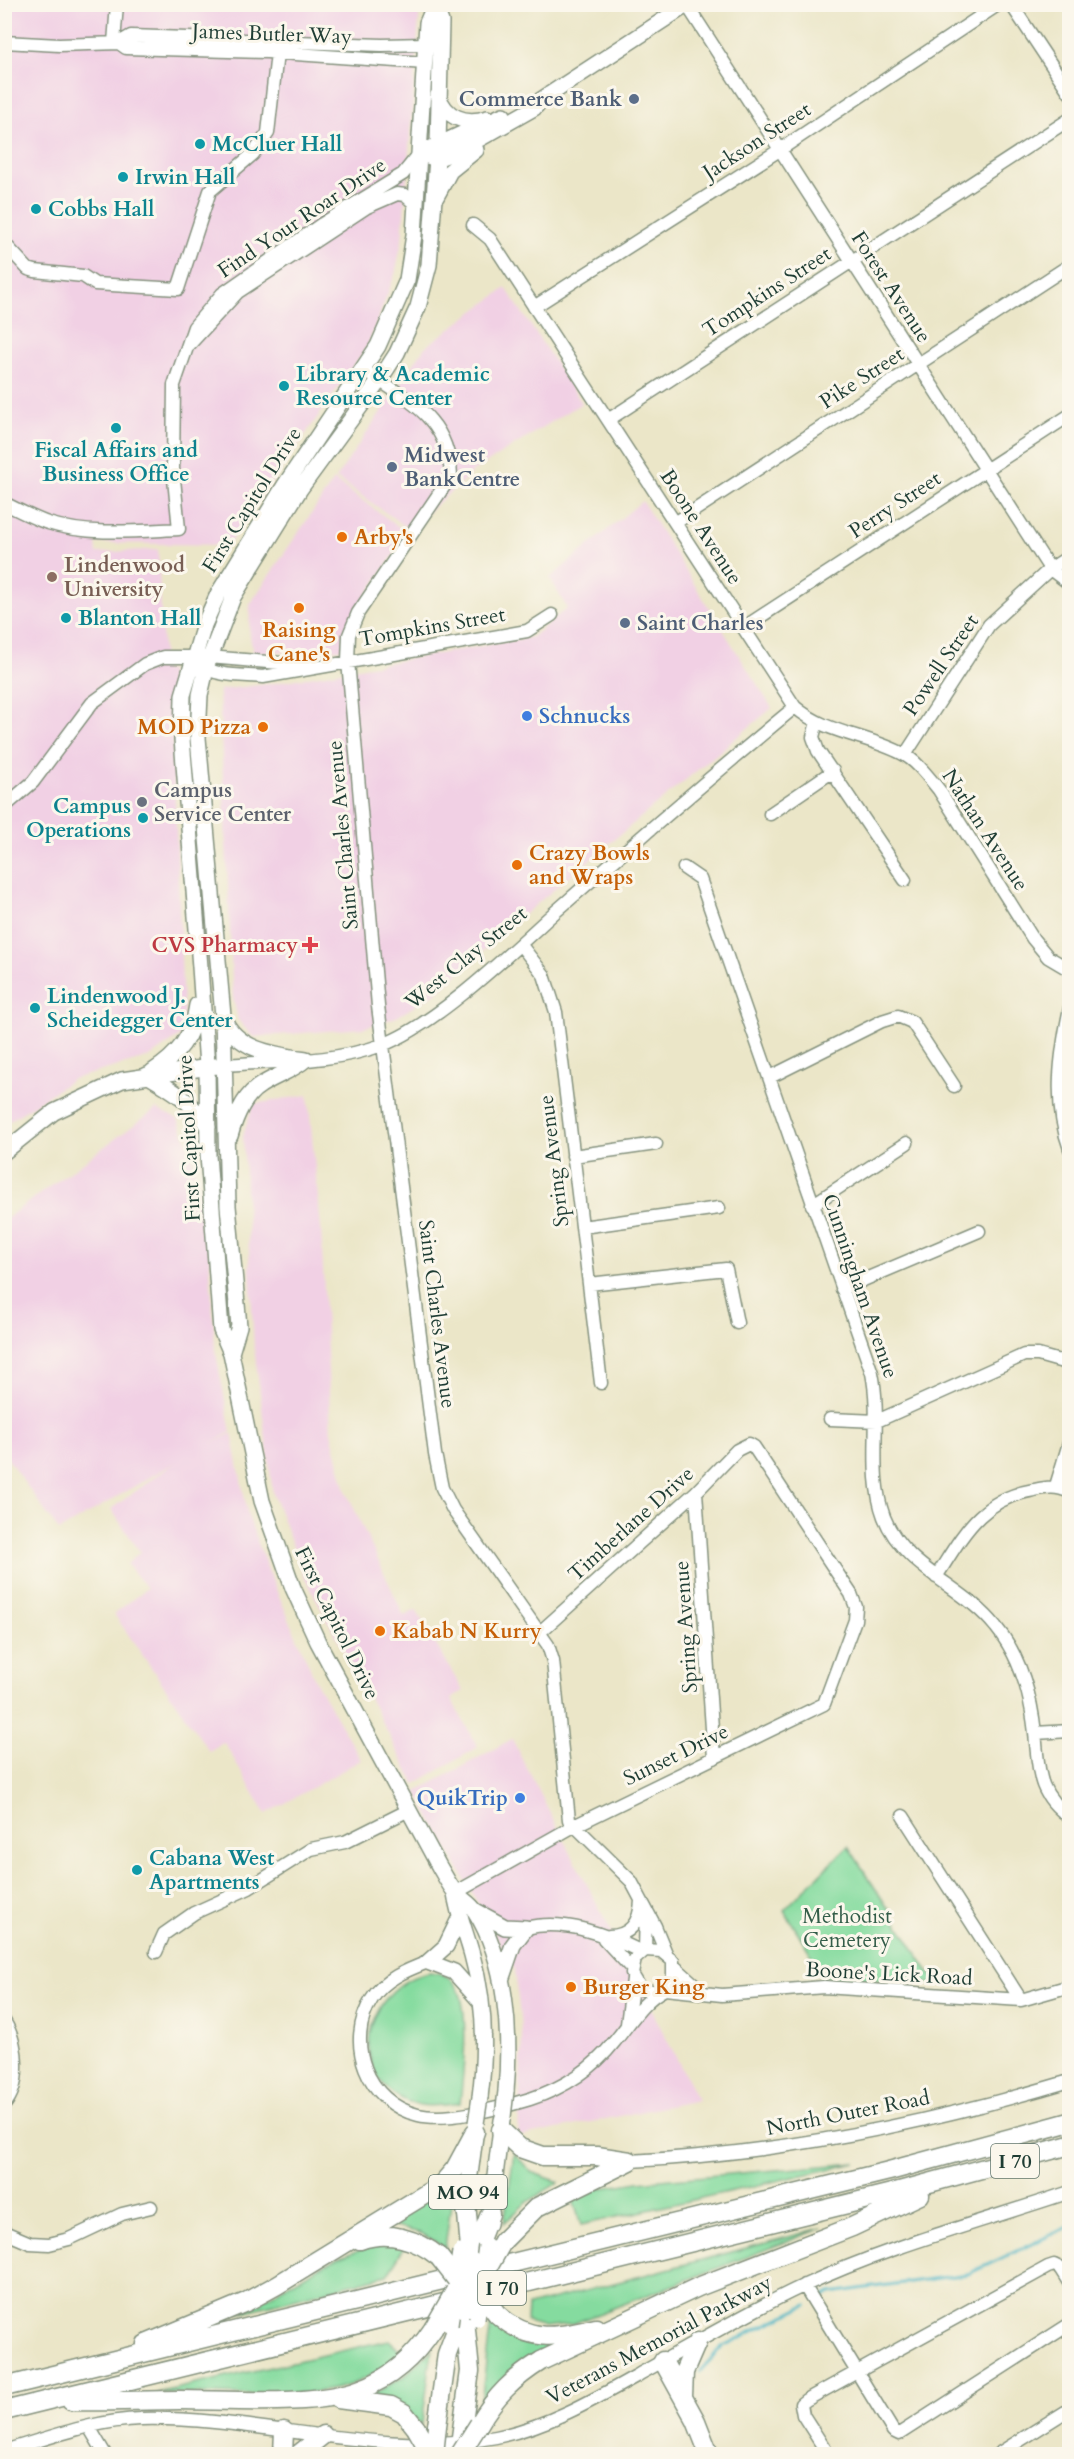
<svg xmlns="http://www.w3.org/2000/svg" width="1074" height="2459" font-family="Cardo,serif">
	<rect width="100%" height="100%" fill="#fbf7ec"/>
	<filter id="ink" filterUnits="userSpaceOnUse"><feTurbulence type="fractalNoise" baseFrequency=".0167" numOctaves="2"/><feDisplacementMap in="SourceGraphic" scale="12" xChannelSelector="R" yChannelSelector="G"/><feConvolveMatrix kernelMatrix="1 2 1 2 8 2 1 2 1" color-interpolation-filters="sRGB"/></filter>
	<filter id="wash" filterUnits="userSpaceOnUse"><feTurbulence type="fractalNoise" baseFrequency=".008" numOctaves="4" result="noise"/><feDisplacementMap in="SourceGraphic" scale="24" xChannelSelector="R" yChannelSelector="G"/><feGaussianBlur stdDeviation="1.35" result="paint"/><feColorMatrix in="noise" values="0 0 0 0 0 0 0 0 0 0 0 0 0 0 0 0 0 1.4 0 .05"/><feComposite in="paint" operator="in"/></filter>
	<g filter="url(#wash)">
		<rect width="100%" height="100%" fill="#ebe6c8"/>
		<path fill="#f1d0e4" d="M5,5H420L402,241L395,274L368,345L228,545L96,543L97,553L158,549L164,670L170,671L184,1033L150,1057L73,1079L5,1124Z
			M506,288L582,403L475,470L409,529L336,478L425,347Z
			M334,480L408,533L345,628L342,649L253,653L249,631L250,604Z
			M642,501L772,708L527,912L436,993L397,1017L364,1028L253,1037L238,1020L233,998L219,690L275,683L532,637L567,608L550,578Z
			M308,1095L321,1228L331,1432L346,1491L404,1616L416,1610L463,1691L451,1699L478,1747L415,1784L304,1576L273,1494L254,1347L243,1136L253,1104Z
			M156,1109L178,1119L191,1151L208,1236L215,1348L231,1432L210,1444L232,1433L248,1516L270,1575L317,1684L361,1760L266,1814L224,1742L209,1751L114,1614L147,1588L127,1564L140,1552L111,1509L176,1462L59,1531L5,1455L4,1220Z
			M512,1739L698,2100L518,2137L522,2036L515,1970L416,1792Z"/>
		<path fill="#85db9f" stroke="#528c6a" stroke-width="1.5" d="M848,1846L936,1983L825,1977L784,1910Z
			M430,1972C441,1973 451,1976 457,1987C470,2009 463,2077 460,2103C446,2105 431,2107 420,2105C343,2088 359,1987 430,1972Z
			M514,2153L531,2172L559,2182L526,2203L504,2223Z
			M856,2163L581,2225L572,2196L590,2190L638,2182Z
			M454,2182L445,2248L421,2233L387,2225Z
			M822,2228L572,2324L544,2327L527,2322L528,2306Z
			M386,2243L405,2246L387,2275L239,2313C286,2288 333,2252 386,2243Z
			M491,2322L518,2339L554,2345L514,2368L481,2403Z
			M389,2340L403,2353C389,2365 374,2375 357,2382C312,2402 208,2393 157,2393Z
			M432,2350L422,2424L372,2395L403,2377Z"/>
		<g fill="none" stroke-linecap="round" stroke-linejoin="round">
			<path stroke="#49b5c5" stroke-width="3" d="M821,2298L830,2293L968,2274L1070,2226
				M700,2371L723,2346L807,2305"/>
		</g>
	</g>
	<g filter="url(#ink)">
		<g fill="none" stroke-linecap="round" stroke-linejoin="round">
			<defs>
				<path id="minor" d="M1011,4L1070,93
					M687,5L1050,569L1070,584
					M4,42L59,45L119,43
					M114,43L117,4
					M425,63L267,52L126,48L119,43L131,36L382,45L426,44
					M473,225L490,239L795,707C826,734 868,735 903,754C917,761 929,778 939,790L1033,939L1048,957L1070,970
					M4,243L28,269L35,271L83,276L95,284L178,289L210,191L253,154L268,133L277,53
					M534,307L778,151L999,4
					M189,345L238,292L367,207L397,194L405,195L416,205
					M363,369C406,400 449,416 451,476L358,613L349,635L348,661L378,1006L435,1454L442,1488L453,1510L548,1645L553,1661L569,1820L631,1881L655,1926L666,1953
					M608,420L1070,119
					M4,503C18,510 33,518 48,523C89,536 136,531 179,529L173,469L174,385L194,327L222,294L322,224L403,174L420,153
					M675,523L1070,265
					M743,628L1070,415
					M200,665C216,677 244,675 263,677L527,631L552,615
					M817,722L813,737L818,751L905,880
					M905,755L989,625L1050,569L1070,556
					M4,807L33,782L92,703L145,664L163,657H209L314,666
					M770,814L833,771
					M684,868L700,879L872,1373C882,1421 867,1471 884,1517C904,1569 964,1586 996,1627C1020,1656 1031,1696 1035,1733C1039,1768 1036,1794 1070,1817
					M520,944L544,975L556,1012L601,1383
					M1070,1008C1060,1055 1053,1103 1070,1149
					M225,1065C276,1061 333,1063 382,1045C436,1025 510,953 554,913C634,843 714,774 795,707
					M770,1077L882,1021L898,1016L912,1022L954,1086
					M573,1156L656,1144
					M812,1205L907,1143
					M582,1227L719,1208
					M589,1284L726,1269L737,1323
					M842,1289L979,1231
					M830,1419L877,1421L1024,1355H1038L1070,1364
					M1056,1486L1070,1440
					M696,1492L714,1758
					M936,1577C963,1535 980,1499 1034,1490C1048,1487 1056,1486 1070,1492
					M1035,1733L1070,1731
					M903,1816L1021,2000
					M455,1893L574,1826L824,1704L855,1620L856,1607L851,1594L754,1447L749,1444L737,1450L696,1492L539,1633
					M526,1928C564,1918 607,1935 642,1952
					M609,1936C630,1936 640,1922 641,1901
					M604,1939L632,1969
					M645,1950L646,1910
					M156,1952L164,1934L194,1913L249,1888L311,1849L345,1842L409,1810
					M428,1962C407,1970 384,1979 372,1999C344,2042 367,2103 418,2115C448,2122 500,2108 530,2099C564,2088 593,2069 615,2041C630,2023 643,2000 665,1989L722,1995L824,1987L1021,2000L1070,1986
					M674,1966L704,1993
					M657,1992L641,1989L632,1974L635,1959L645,1950L661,1951L673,1961V1978L665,1989
					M4,2021C18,2043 22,2084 4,2105
					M627,2024L633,1979
					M630,2161C780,2154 926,2124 1070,2081
					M4,2232L30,2243L49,2244L69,2239L122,2214L151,2207
					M804,2285L893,2431L899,2434L1070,2324
					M89,2427L105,2454
					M4,2451C49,2438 95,2420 141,2419C259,2416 378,2459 496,2437C550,2426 597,2398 645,2371C697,2342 749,2311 803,2286C888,2246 981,2222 1070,2192
					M828,2454L803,2415L801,2404L806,2400L1048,2267L1054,2265L1060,2268L1070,2284
					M998,2454L1070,2409"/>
				<path id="major" d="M435,4L427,23L414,235L407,280L378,346L285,485L218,594L204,625L183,695L182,739L200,967L207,1066L208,1155L221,1330L231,1353L262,1501L293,1588L318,1642L440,1868C445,1876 449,1885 455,1892C461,1899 470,1903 475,1911C507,1961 511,2034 506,2091
					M438,95C445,118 466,125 487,118
					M429,149L503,115
					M430,157L436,159L458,151L534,108L541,100L688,4
					M436,197L450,171L476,150
					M223,1017C236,1051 276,1055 306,1059
					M152,1072C178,1055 193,1037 197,1005
					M147,1075C171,1089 193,1102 208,1127
					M230,1136C235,1118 244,1095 261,1085C277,1075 292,1071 306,1059
					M4,1152L54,1112L122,1080L216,1066
					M231,1353L239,1326L228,1206L223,1016L198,738L200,695L207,665L233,597L300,489L379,381L397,353L418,307L429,265L438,145L441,22L435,6
					M455,1893C458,1915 466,1933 472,1955C485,2001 486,2050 480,2097
					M474,1910L505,1927L526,1928
					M428,1962L454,1972L481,2002
					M428,1962L446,1946L459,1919
					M501,1980L513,1945L526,1928
					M465,2213L475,2136
					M489,2224L502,2120"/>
				<path id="highway" d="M501,2130L520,2148L543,2156H597L630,2161
					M466,2202L471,2261
					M360,2240C388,2230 417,2239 439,2257
					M503,2241L537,2207L630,2161
					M472,2260L490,2214
					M497,2314C529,2343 557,2338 596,2328
					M146,2344L246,2302L277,2285L442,2184L455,2169L475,2132
					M663,2361L696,2421L709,2454
					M4,2387L889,2171L1070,2122
					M683,2396L684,2372L697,2342
					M338,2399L391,2406L404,2413L416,2428
					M71,2401C107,2402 143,2400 180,2400C230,2400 315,2407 361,2389C391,2378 415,2356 433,2329
					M4,2411L892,2193L1070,2145
					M479,2424C495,2396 514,2378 541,2361L698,2287L852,2227L920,2195
					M437,2426L447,2354L463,2312
					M461,2437L470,2371L464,2309
					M283,2454L284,2431
					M299,2454L323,2435"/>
			</defs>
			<use href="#minor" stroke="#85927e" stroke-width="15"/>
			<use href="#major" stroke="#85927e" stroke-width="18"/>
			<use href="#highway" stroke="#85927e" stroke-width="21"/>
			<use href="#minor" stroke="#fff" stroke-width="12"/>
			<use href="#major" stroke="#fff" stroke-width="15"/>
			<use href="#highway" stroke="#fff" stroke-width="18"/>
			<defs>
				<path id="major-bridge" d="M503,2117L506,2091
					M476,2123L480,2097
					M482,2275L486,2246
					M456,2279L460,2252
					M477,2319L480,2292
					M450,2325L454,2294"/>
				<path id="highway-bridge" d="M439,2257L456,2279
					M482,2278L503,2241
					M480,2292L497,2314
					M464,2309L477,2286L471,2261
					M464,2309L459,2284L471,2261
					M433,2329L455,2291
					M416,2428L431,2454
					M434,2454L437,2426
					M460,2454L479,2424"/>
			</defs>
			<use href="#major-bridge" stroke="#85927e" stroke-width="18" stroke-linecap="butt"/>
			<use href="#highway-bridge" stroke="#85927e" stroke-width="21" stroke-linecap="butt"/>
			<use href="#major-bridge" stroke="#fff" stroke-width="15"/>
			<use href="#highway-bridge" stroke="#fff" stroke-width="18"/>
		</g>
	</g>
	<g fill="#5c6f8a" stroke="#fbf7ec" stroke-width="2">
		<circle cx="634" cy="99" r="6"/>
		<circle cx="392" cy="467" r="6"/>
		<circle cx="625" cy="623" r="6"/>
	</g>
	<g fill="#0f9aa8" stroke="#fbf7ec" stroke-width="2">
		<circle cx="200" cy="144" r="6"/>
		<circle cx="123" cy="177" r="6"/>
		<circle cx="36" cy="209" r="6"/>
		<circle cx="284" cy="386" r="6"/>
		<circle cx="116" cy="428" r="6"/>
		<circle cx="66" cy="618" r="6"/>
		<circle cx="143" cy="818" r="6"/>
		<circle cx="35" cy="1008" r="6"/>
		<circle cx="137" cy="1870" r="6"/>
	</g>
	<g fill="#e8710a" stroke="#fbf7ec" stroke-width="2">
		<circle cx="342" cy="537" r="6"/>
		<circle cx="299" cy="608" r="6"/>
		<circle cx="263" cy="727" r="6"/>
		<circle cx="517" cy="865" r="6"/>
		<circle cx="380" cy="1631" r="6"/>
		<circle cx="571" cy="1987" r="6"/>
	</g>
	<circle fill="#8d6e63" stroke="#fbf7ec" stroke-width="2" cx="52" cy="577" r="6"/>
	<g fill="#3f7fe0" stroke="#fbf7ec" stroke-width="2">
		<circle cx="527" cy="716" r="6"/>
		<circle cx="520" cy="1798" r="6"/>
	</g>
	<circle fill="#6b7280" stroke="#fbf7ec" stroke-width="2" cx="142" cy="802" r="6"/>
	<path fill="#e0444e" stroke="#fbf7ec" stroke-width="2" d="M307 936h6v6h6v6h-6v6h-6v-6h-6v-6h6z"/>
	<g text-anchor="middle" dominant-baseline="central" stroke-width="6" stroke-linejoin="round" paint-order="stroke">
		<g fill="#fbf7ec" stroke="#61756b" stroke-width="1.5">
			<rect x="991" y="2144" width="48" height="34" rx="4.5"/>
			<rect x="429" y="2175" width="78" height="34" rx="4.5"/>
			<rect x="478" y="2271" width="48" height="34" rx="4.5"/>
		</g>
		<g font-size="20" font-weight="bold" fill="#1f3d34">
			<text x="1015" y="2161">I 70</text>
			<text x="468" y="2192">MO 94</text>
			<text x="502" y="2288">I 70</text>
		</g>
		<g font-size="21" fill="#1f3d34" stroke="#fbf7ec">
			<text transform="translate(272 34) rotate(2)">James Butler Way</text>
			<text transform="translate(757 141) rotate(-33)">Jackson Street</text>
			<text transform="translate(302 218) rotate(-34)">Find Your Roar Drive</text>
			<text transform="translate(891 287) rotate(57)">Forest Avenue</text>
			<text transform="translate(767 292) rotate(-33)">Tompkins Street</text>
			<text transform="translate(862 378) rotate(-33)">Pike Street</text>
			<text transform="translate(252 500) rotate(-58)">First Capitol Drive</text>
			<text transform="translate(895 505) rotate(-33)">Perry Street</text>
			<text transform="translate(701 527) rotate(57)">Boone Avenue</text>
			<text transform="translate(432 627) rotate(-10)">Tompkins Street</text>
			<text transform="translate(941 665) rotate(-56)">Powell Street</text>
			<text transform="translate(985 830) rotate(57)">Nathan Avenue</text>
			<text transform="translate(343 835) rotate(-95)">Saint Charles Avenue</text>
			<text transform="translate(466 958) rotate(-39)">West Clay Street</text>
			<text transform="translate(189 1138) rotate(-93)">First Capitol Drive</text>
			<text transform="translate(554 1161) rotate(-97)">Spring Avenue</text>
			<text transform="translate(860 1286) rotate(71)">Cunningham Avenue</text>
			<text transform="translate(437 1314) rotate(83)">Saint Charles Avenue</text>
			<text transform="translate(631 1524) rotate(-42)">Timberlane Drive</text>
			<text transform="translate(337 1623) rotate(64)">First Capitol Drive</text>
			<text transform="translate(686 1627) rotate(-94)">Spring Avenue</text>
			<text transform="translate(676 1755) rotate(-26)">Sunset Drive</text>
			<text transform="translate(889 1974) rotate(3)">Boone's Lick Road</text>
			<text transform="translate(848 2113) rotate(-11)">North Outer Road</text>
			<text transform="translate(659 2340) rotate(-28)">Veterans Memorial Parkway</text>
		</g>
		<g font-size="21" font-weight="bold" fill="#4e5e75" stroke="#fbf7ec" text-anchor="start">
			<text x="622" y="99" text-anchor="end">Commerce Bank</text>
			<text x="404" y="455">Midwest<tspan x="404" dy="24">BankCentre</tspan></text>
			<text x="637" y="623">Saint Charles</text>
		</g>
		<g font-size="21" font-weight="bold" fill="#0d838f" stroke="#fbf7ec" text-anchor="start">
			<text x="212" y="144">McCluer Hall</text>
			<text x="135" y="177">Irwin Hall</text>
			<text x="48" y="209">Cobbs Hall</text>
			<text x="296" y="374">Library &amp; Academic<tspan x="296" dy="24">Resource Center</tspan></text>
			<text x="116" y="450" text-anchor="middle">Fiscal Affairs and<tspan x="116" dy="24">Business Office</tspan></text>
			<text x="78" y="618">Blanton Hall</text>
			<text x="131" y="806" text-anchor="end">Campus<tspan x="131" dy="24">Operations</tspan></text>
			<text x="47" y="996">Lindenwood J.<tspan x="47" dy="24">Scheidegger Center</tspan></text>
			<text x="149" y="1858">Cabana West<tspan x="149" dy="24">Apartments</tspan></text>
		</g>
		<g font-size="21" font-weight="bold" fill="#c56008" stroke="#fbf7ec" text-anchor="start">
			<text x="354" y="537">Arby's</text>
			<text x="299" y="630" text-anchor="middle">Raising<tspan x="299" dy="24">Cane's</tspan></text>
			<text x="251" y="727" text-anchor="end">MOD Pizza</text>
			<text x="529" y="853">Crazy Bowls<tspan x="529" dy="24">and Wraps</tspan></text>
			<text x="392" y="1631">Kabab N Kurry</text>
			<text x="583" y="1987">Burger King</text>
		</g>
		<g font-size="21" font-weight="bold" fill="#785e54" stroke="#fbf7ec" text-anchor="start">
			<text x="64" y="565">Lindenwood<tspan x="64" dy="24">University</tspan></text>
		</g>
		<g font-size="21" font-weight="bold" fill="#366cbe" stroke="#fbf7ec" text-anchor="start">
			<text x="539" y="716">Schnucks</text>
			<text x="508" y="1798" text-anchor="end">QuikTrip</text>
		</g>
		<g font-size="21" font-weight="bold" fill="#5b616d" stroke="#fbf7ec" text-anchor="start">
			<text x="154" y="790">Campus<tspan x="154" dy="24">Service Center</tspan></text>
		</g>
		<g font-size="21" font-weight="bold" fill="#be3a42" stroke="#fbf7ec" text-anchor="end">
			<text x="298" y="945">CVS Pharmacy</text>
		</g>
		<g font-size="21" fill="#335d49" stroke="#fbf7ec">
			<text x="847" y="1916">Methodist<tspan x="847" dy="24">Cemetery</tspan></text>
		</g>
	</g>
	<rect width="1074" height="2459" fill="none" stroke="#fbf7ec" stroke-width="24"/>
</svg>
